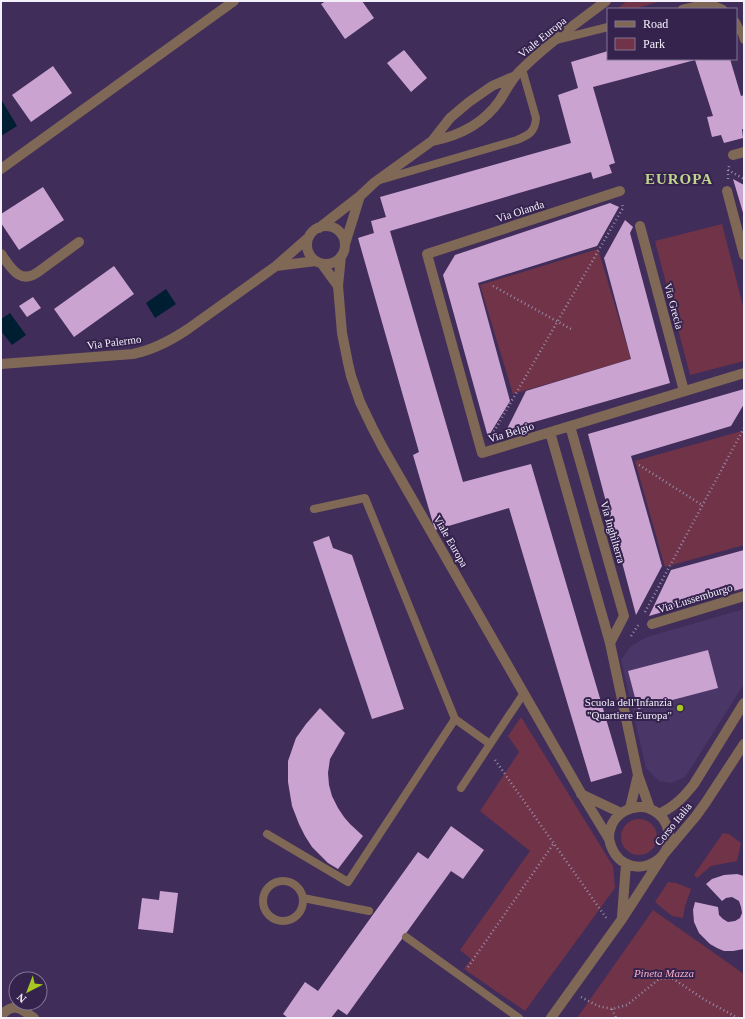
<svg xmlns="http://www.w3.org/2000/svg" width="745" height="1019" font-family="'Times New Roman',serif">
	<rect width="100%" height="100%" fill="#402d5a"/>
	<path fill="#4b3668" d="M744,609V684L685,777L671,783L659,781L646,768L621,660L631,646L647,637Z"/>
	<path fill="#713347" d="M627,1H661L634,9H617Z
		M722,224L744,310V361L690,375L655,241Z
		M598,249L631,359L513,394L480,285Z
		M742,431L744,440V545L665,567L635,461Z
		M521,717L613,866L615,888L525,1011L464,969L471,959L460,950L530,851L480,811L519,752L508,736Z
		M621 837a18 18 0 1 1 36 0a18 18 0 1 1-36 0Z
		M723,833L729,834L741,843L737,861L711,866L697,878L694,875Z
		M668,882L676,883L691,889L685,906L683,918L672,916L655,902Z
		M653,910L744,974V1018H577Z"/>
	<path fill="#001e32" d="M1,99L17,126L1,136Z
		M166,289L176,304L155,318L146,303Z
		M10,313L26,335L12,345L1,331V319Z"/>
	<path fill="#caa3d1" d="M326,1H362L374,18L345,39L321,4Z
		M404,50L427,78L411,92L387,63Z
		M608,51V59H730L741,96L744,95V129H742L743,138L724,143L721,135L712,137L707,117L713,116L695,60L593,87L615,163L609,165L612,173L593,179L591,172L390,231L463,482L531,464L622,773L591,782L509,508L435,530L413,455L419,452L358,238L374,233L371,221L386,217L380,197L571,143L558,95L578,88L571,62Z
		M53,66L72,93L31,122L12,95Z
		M733,179L744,185V216Z
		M43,187L64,220L19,250L1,223V214Z
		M610,203L619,207L597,246L478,283L510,401L488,437L443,275L455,255Z
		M625,220L633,227L630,233L670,383L520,426L516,434L507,429L526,391L631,359L604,258Z
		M114,266L134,294L74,337L54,309Z
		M33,297L41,308L27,317L19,306Z
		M744,389V404L731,426L631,456L662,566L636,615L588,434Z
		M329,536L333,548L352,555L404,709L372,719L313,542Z
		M744,550V588L649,616L671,570Z
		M708,650L718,688L638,709L628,671Z
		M320,708L345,733L330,759L328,773L329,785L332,796L338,808L344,817L350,824L363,836L338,869L328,863L312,847L305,836L299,824L292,806L288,782V761L296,738L306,724Z
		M451,826L484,850L463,879L451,871L347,1015L338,1009L331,1018H288L283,1014L305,982L318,991L418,852L428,859Z
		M737,874L744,876V949L733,951H724L717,948L710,944L699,933L694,922L693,910L695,902L718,907L719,915L723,919L728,922L735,921L740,918L742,913L741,907L739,901L732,897L726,898L722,901L706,884L712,879L724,875Z
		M160,891L178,893L173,933L138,929L142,898L159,900Z"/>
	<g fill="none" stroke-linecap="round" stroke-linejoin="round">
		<path stroke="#988da9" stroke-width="2.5" stroke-dasharray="1 3" stroke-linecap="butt" d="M728,170L744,179
			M728,179V170L729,166
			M493,286L571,329
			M492,435L623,208L622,203
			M639,465L702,505
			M645,612L744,428
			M631,636L639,624
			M495,760L607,919
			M468,967L554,843
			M581,997L598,1006L612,1009L627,1005L659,979L672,978L705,1000L738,1018
			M612,1009L616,1018"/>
		<path stroke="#7f6855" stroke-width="8" d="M682,9C697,5 710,1 723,9
			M736,22L742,34L744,40
			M556,40L608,27
			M380,180L517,140C529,135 535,132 536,118L522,69
			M314,509L365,498L455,719
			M461,788L524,693
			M267,834L348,882L455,719L490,744
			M263 901a20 20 0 1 1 40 0a20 20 0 1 1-40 0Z
			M303,898L369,911
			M406,937L519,1018"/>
		<path stroke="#7f6855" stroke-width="10" d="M432,141C459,136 484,123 500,100C507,89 512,78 521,70C547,44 577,23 606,1
			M733,155L744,152
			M1,169L234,1
			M620,191L427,254L482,453L744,373
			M727,191L744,255
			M640,226L684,391
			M307 245a19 19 0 1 1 38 0a19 19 0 1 1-38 0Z
			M319,228L360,196L375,182L432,141L450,118L469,102L492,86L513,77
			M345,244L360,196
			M1,254C11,268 20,285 38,272L79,242
			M341,256L338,286L342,333L348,363L351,376L360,402L372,427L383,448L581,793L609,839C620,889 684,863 666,824C663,817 656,811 648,808C632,804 614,813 610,830C609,833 609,836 609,839
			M322,264L338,286
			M276,266L316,261
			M1,364L133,354C153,350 170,341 188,329L276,266L309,237
			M570,426L624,616L610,643
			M550,432L610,643L638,775L650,809
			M652,624L744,596
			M581,794L621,813
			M630,808L638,775
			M659,814C675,806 683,798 694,784L744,703
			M622,917L626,864
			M1,1016C13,1001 22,1009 34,1018
			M551,1018L622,919L664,854L696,816L706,802L744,744"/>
	</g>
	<circle fill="#a6c820" stroke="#35234e" stroke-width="1.5" cx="680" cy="708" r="4"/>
	<g text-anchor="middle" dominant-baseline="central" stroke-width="4" stroke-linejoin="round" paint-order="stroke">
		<g font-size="11" fill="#f4f0fb" stroke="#35234e">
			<text transform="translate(542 37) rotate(-39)">Viale Europa</text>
			<text transform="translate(520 211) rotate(-18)">Via Olanda</text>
			<text transform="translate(674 306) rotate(75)">Via Grecia</text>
			<text transform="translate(114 342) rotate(-7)">Via Palermo</text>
			<text transform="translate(511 432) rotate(-17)">Via Belgio</text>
			<text transform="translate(613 532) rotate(74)">Via Inghilterra</text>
			<text transform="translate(451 541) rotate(60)">Viale Europa</text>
			<text transform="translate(695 598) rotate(-17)">Via Lussemburgo</text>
			<text transform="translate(673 824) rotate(-51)">Corso Italia</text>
		</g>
		<g font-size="11" fill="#f4f0fb" stroke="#35234e" text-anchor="end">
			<text x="672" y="702">Scuola dell'Infanzia<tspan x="672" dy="13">"Quartiere Europa"</tspan></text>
		</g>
		<g font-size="11" font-style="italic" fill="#fcadc3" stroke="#35234e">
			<text x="664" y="973">Pineta Mazza</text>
		</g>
		<g font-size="15" font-weight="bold" letter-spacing="1" fill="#c1d68c" stroke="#35234e">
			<text x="679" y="179">EUROPA</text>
		</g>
	</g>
	<rect width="745" height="1019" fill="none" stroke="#f4f0fb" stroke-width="4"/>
	<rect x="607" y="8" width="130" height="52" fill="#35234e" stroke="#817593"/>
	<rect x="615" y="21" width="20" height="6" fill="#7f6855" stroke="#817593"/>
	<text x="643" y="28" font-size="12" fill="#f4f0fb">Road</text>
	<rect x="615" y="38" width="20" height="12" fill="#713347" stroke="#817593"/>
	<text x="643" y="48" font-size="12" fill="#f4f0fb">Park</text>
	<g transform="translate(28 991) rotate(222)"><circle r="19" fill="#35234e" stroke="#817593"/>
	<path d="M0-3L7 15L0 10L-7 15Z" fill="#a6c820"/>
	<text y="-6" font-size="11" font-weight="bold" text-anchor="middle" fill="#f4f0fb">N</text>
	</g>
</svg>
